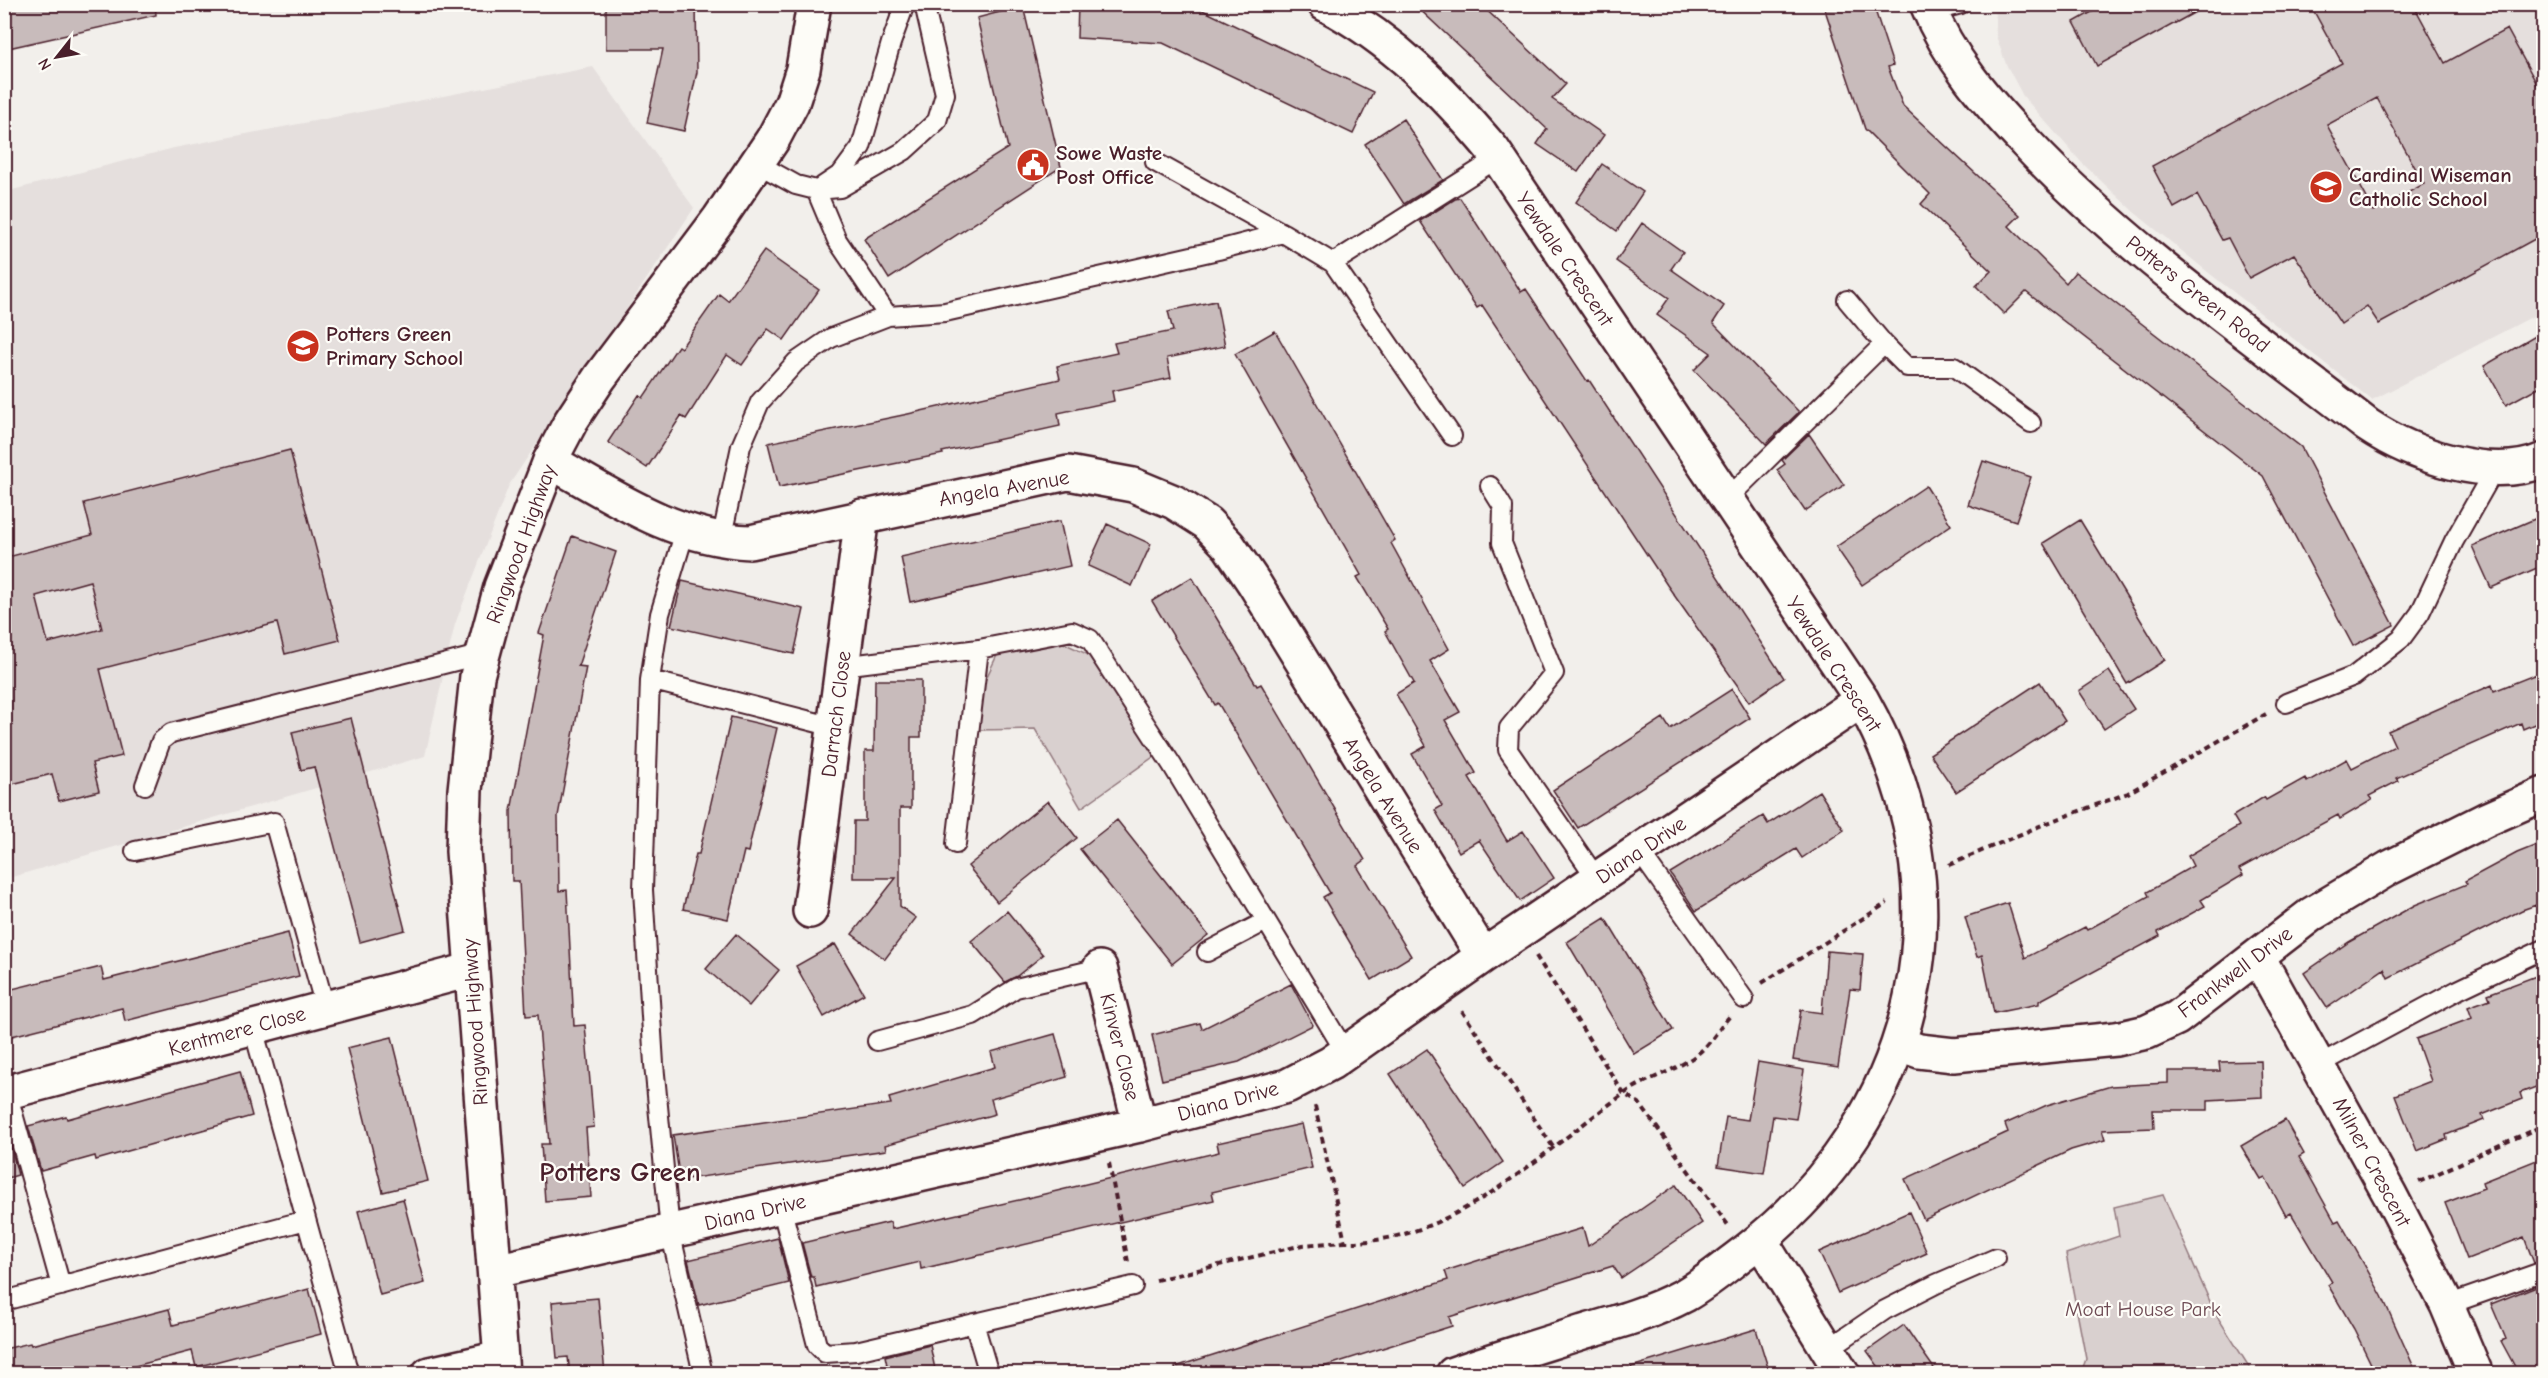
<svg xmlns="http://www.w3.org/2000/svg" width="2548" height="1378" font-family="'Comic Neue',sans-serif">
	<rect width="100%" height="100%" fill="#f2efeb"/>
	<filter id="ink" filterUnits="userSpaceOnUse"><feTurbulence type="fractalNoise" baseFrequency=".0167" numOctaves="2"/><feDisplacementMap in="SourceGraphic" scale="12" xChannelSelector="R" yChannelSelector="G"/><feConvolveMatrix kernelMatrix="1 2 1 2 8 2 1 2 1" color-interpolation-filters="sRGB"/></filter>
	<g filter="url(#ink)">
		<path fill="#e5dfdd" d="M1999,4L2543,5V311L2372,400L2209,273L2134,212L2082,163L2023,96L2006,64L1996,36L1995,8Z
			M593,67L694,208L509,485L455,624L425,756L5,879V192L174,148Z"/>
		<path fill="#d9d0cf" stroke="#92787d" stroke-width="1.5" d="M1053,638L1091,656L1156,755L1081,808L1035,729L977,730L983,685L999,651Z
			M2163,1195L2215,1313L2253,1373H2081L2086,1359L2066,1254L2119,1236L2114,1207Z"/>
		<path fill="#c8bbbb" stroke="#4a1f2b" stroke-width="1.5" fill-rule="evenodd" d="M28,4H155L156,15L4,49V10Z
			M606,4H696L697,72L684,131L647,123L663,49H606Z
			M1078,4H1190L1373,92L1353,134L1163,43L1077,38Z
			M1414,4H1480L1566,84L1552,99L1604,135L1578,172L1537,144L1547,129Z
			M1823,4H1873L1893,65L1888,67L1903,106L2020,215L2009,226L2066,283L2075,272L2301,447L2394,625L2353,646L2263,476L2026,292L2004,314L1976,286L1991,271L1921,204L1930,194L1865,129Z
			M2106,4H2210L2097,66L2074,22Z
			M2310,4H2413L2445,63L2507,29L2544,97V234L2379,324L2367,306L2341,324L2294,254L2249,278L2228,238L2222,240L2197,195L2174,208L2152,166L2342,63ZM2377,98L2424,184L2374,211L2327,125Z
			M1023,6L1061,167L889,279L864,239L1008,148L977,18Z
			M1403,119L1443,180L1404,204L1365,144Z
			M1602,164L1643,192L1617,231L1576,202Z
			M1460,198L1521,292L1526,289L1587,381L1589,380L1784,678L1749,702L1667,585L1482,305L1477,308L1420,221L1455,199Z
			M1642,223L1683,252L1671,269L1724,306L1713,323L1799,412L1766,444L1694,370L1711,353L1657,315L1669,298L1616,261Z
			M764,251L819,290L784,340L768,329L742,365L727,355L686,419L681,416L647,468L608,442L639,395L643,398L678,346L681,348L719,294L728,301Z
			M1216,301L1225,346L1167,358L1171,378L1112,391L1114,401L1058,413L1060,426L942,452L943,454L779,487L768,443L908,414L1060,379L1057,366L1117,353L1114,343L1173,331L1168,311Z
			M1275,331L1395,540L1391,543L1449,649L1430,661L1460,712L1445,720L1476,773L1469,777L1507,841L1523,831L1554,878L1520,901L1479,840L1459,852L1435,810L1442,806L1412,754L1426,746L1396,694L1414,683L1385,631L1388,629L1357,577L1361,575L1235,354Z
			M2544,331V384L2506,405L2484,366Z
			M1809,434L1844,485L1805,511L1777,470L1785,464L1782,460Z
			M290,450L340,640L285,654L277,623L100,669L122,756L92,763L99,791L59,801L52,774L4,786V558L92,535L84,503ZM90,581L102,629L48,643L36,596Z
			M1983,461L2031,477L2016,521L1968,505Z
			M1926,486L1951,525L1862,585L1836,547Z
			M2544,515V565L2491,588L2472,546Z
			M2080,520L2165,660L2127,684L2043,543Z
			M1060,521L1070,566L910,602L901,557Z
			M1107,524L1151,544L1132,586L1088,566Z
			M572,536L616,552L578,666L586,667L558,816L559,891L567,890L574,1026L585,1025L594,1127L586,1128L591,1197L545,1201L541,1144H549L538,1015L526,1016L519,881H512L511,811L544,635L539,633Z
			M1192,577L1257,686L1261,684L1365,860L1357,866L1411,956L1372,980L1323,897L1330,893L1218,703L1215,705L1152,601Z
			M682,581L804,609L794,654L671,626Z
			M2109,671L2134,709L2104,729L2079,691Z
			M2544,671V720L2523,729L2521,723L2396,778L2398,781L2369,796L2372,800L2340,819L2338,815L2239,869L2243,875L2201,900L2205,906L2158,932L2160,936L2039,1001V1004L1994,1013L1982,955L1977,957L1965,917L2008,903L2025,958L2085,927L2087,930L2149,896L2147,892L2193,866L2188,856L2239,826L2233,816L2264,797L2266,800L2305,778L2307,782L2347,759L2352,768L2395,746L2388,731L2492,685L2494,691Z
			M875,680H921V737H911V808H900V906L916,918L885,959L852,934L896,878H853L854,821H865V751H874Z
			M2040,682L2065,721L1956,792L1930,754Z
			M1732,689L1750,718L1578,828L1553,790L1663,718L1670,729Z
			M731,717L777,728L748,852L744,851L728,919L683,909L696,854H699Z
			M351,718L405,930L360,942L314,767L301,770L292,732Z
			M1819,791L1844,830L1802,858L1796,849L1696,911L1670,873L1763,816L1768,824Z
			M1048,801L1077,838L997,902L968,866Z
			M1117,820L1208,935L1172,964L1080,849Z
			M2544,842V917L2540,918L2536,905L2522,910L2388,978L2384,969L2327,1008L2304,973L2349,942L2415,905L2467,884L2465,881L2517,853Z
			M1007,911L1043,955L1017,976L1005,982L971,941Z
			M1605,918L1673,1030L1634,1054L1567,942Z
			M288,933L299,976L125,1021L122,1008L4,1038V991L101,967L104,980Z
			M736,934L779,970L749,1006L706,969Z
			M835,944L864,994L824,1017L796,966Z
			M1827,951L1863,954L1860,990L1850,989L1838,1067L1793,1060L1801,1010L1822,1013Z
			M2544,973V1084L2520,1093L2522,1099L2482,1115L2484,1120L2446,1135L2447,1139L2417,1151L2395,1095L2431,1081L2416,1039L2472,1018L2468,1007L2490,999L2488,994Z
			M1291,984L1313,1025L1239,1062L1162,1080L1152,1035L1200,1023L1202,1029Z
			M1055,1034L1067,1077L991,1099L995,1114L885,1145L886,1150L680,1180L673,1135L891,1104L889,1098L995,1067L991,1052Z
			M392,1037L428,1181L383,1192L347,1048Z
			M1427,1049L1503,1162L1465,1188L1390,1074Z
			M2261,1061L2262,1097L2208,1100V1110H2153L2154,1128L2102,1130L2105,1140L2071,1150L1924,1220L1905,1179L2008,1132L2005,1124L2047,1105L2111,1086L2168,1083V1071H2220L2219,1062Z
			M1758,1062L1804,1070L1796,1119L1773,1116L1764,1173L1718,1166L1726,1117L1748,1120Z
			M240,1071L252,1116L96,1160L95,1156L41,1171L28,1126L66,1116L67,1119Z
			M2285,1120L2304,1154L2299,1157L2335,1222L2339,1220L2382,1296L2417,1374H2376L2354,1329L2328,1285L2332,1282L2291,1213L2286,1216L2265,1177L2261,1179L2241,1146Z
			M1302,1124L1312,1168L1212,1192L1214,1200L921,1269L920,1262L816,1287L814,1277H811L802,1243L890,1222L892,1229L1032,1197L1219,1152L1217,1143Z
			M7,1132L18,1175L4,1179V1133Z
			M2544,1157V1260L2534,1263L2524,1237L2467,1259L2445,1203L2484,1188L2482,1182Z
			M1676,1185L1702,1223L1621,1278L1613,1266L1449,1317L1452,1326L1301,1374H1176L1175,1367L1448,1280L1445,1271L1489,1257L1583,1228L1588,1246Z
			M403,1199L425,1283L380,1295L358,1211Z
			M1909,1212L1927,1253L1838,1293L1819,1252Z
			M778,1238L789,1283L699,1305L688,1260Z
			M2544,1283V1374H2519L2501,1341L2506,1339L2491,1304Z
			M309,1289L321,1334L196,1367L192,1351L105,1374H4V1349L30,1343L31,1345L169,1309L173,1325Z
			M598,1298L605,1374H570L568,1357L557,1358L552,1302Z
			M1904,1325L1917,1344L1938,1374H1884L1867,1351Z
			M1756,1329L1770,1374H1632L1631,1367Z
			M930,1345L936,1374H889L885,1356Z"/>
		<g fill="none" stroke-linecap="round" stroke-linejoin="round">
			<defs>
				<path id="lane" d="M1930,12L1961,4
					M758,164L796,185L816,190L840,188L904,151L937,121L945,94L924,4
					M823,186L841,174L861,147L891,43L905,4
					M1283,233L1333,263
					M1847,300L1884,344
					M888,316L945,312L1218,250L1283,233L1155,162
					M1452,436L1333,263L1498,158
					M1490,486L1503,507L1502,543L1554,673L1509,728L1508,750L1597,879
					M1726,500L1884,344L1907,367H1954L2031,423
					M685,531L660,614L650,680L643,890L654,1064L670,1231L703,1374
					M721,541L741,446L760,402L796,362L831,338L888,316L837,240L816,190
					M979,649L1072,631L1090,639L1172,765L1346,1053
					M842,666L979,649L956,844
					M650,680L834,727
					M2286,703L2354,676L2401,639L2420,613L2454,541L2496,467
					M145,785L161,741L171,733L483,654
					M135,851L274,822L325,1007
					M1639,851L1744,999
					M1207,952L1266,921
					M253,1028L349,1374
					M877,1041L973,1015L1016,988L1100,968
					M2320,1064L2458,990L2544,949
					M7,1092L61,1286
					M781,1206L817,1345L825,1353L856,1351L1133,1286
					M4,1301L306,1220
					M2447,1305L2544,1271
					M974,1323L989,1374
					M1828,1349L1885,1310L1936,1284L1996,1258"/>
				<path id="street" d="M1325,4C1392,39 1444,92 1493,150L1862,700C1971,894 1922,1116 1746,1251C1726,1266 1706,1283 1685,1295C1653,1312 1618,1322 1583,1332C1539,1346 1496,1359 1453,1374
					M1927,4C1949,59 1987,102 2027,144C2128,251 2251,335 2367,425C2412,455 2491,483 2544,460
					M550,461C614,497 675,539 750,542L1068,473L1133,485L1174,502L1207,523L1229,546L1254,583L1483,956
					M810,911L862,516
					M2258,957L2390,1195L2447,1305L2476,1374
					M1100,968L1140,1125
					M1900,1044L1919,1051L1954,1055L2116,1039L2147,1032L2177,1018L2312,914L2389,868L2485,820L2544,794
					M4,1093L470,970
					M1760,1240L1843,1374
					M495,1271L1140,1125L1287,1086L1331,1063L1483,956L1862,700
					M429,1374L500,1358"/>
				<path id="secondary" d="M502,1374L463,851L465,790L477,676L501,587L550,461L571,421L600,377L719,219L773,139L792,103L803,69L814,4"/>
			</defs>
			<use href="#lane" stroke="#4a1f2b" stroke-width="22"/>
			<use href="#street" stroke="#4a1f2b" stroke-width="38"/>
			<use href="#secondary" stroke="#4a1f2b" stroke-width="38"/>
			<path stroke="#4a1f2b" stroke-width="4" stroke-dasharray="6 4.5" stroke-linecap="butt" d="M1949,865L2042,825L2128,793L2266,714
				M1536,956L1624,1094L1639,1103L1728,1225
				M1762,983L1887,903
				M1462,1011L1553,1147
				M1315,1106L1345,1242C1453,1244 1539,1154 1621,1096C1645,1078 1679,1071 1701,1051C1712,1041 1720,1027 1730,1016
				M1109,1163L1128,1262
				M2419,1182L2544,1125
				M1156,1280L1303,1245L1345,1242"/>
			<use href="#lane" stroke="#fdfcf7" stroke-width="18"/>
			<use href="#street" stroke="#fdfcf7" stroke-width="33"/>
			<use href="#secondary" stroke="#fdfcf7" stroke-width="33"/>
		</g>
	</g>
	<defs>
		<symbol id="civic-disc" viewBox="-11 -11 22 22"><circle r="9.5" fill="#c8321e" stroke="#fdfcf7"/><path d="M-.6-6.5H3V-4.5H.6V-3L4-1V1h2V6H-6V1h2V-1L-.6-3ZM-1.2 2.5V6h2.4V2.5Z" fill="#fff"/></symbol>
		<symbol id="school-disc" viewBox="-11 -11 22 22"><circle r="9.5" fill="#c8321e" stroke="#fdfcf7"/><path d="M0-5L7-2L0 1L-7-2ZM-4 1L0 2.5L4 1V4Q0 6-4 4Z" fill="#fff"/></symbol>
	</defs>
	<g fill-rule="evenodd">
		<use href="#civic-disc" x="1014" y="146" width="38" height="38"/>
		<use href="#school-disc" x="2307" y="168" width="38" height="38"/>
		<use href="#school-disc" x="284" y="327" width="38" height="38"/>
	</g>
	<g text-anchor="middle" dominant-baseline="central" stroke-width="4.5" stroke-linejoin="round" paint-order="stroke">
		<g font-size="21" font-weight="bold" fill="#4a1f2b" stroke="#fdfcf7" text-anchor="start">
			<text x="1056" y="153">Sowe Waste<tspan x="1056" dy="24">Post Office</tspan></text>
			<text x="2349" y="175">Cardinal Wiseman<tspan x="2349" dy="24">Catholic School</tspan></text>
			<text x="326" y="334">Potters Green<tspan x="326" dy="24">Primary School</tspan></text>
		</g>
		<g font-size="21" fill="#4a1f2b" stroke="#fdfcf7">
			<text transform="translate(1565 259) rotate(56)">Yewdale Crescent</text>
			<text transform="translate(2198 294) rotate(38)">Potters Green Road</text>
			<text transform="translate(1004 488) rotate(-10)">Angela Avenue</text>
			<text transform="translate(521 544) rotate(-70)">Ringwood Highway</text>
			<text transform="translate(1834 664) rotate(57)">Yewdale Crescent</text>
			<text transform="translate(836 714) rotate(-83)">Darrach Close</text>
			<text transform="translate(1383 795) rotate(58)">Angela Avenue</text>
			<text transform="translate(1641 850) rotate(-34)">Diana Drive</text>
			<text transform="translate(2235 972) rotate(-37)">Frankwell Drive</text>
			<text transform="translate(475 1022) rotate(-94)">Ringwood Highway</text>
			<text transform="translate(237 1031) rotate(-15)">Kentmere Close</text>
			<text transform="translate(1120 1047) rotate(76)">Kinver Close</text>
			<text transform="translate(1228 1101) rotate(-15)">Diana Drive</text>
			<text transform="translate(2372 1162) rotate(62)">Milner Crescent</text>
			<text transform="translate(755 1212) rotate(-13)">Diana Drive</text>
		</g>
		<g font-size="21" fill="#6e4b54" stroke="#fdfcf7">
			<text x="2143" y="1309">Moat House Park</text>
		</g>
		<g font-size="27" font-weight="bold" fill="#4a1f2b" stroke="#fdfcf7">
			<text x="620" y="1172">Potters Green</text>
		</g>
	</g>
	<rect width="2548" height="1378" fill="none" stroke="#fdfcf7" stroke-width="24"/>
	<rect x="12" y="12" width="2524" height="1354" fill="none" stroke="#4a1f2b" stroke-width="2" filter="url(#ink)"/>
	<g transform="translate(57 57) rotate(239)" stroke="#fdfcf7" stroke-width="4.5" paint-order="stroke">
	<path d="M0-4.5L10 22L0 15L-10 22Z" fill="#4a1f2b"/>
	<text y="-9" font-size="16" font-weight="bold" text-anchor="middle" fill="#4a1f2b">N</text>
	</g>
</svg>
